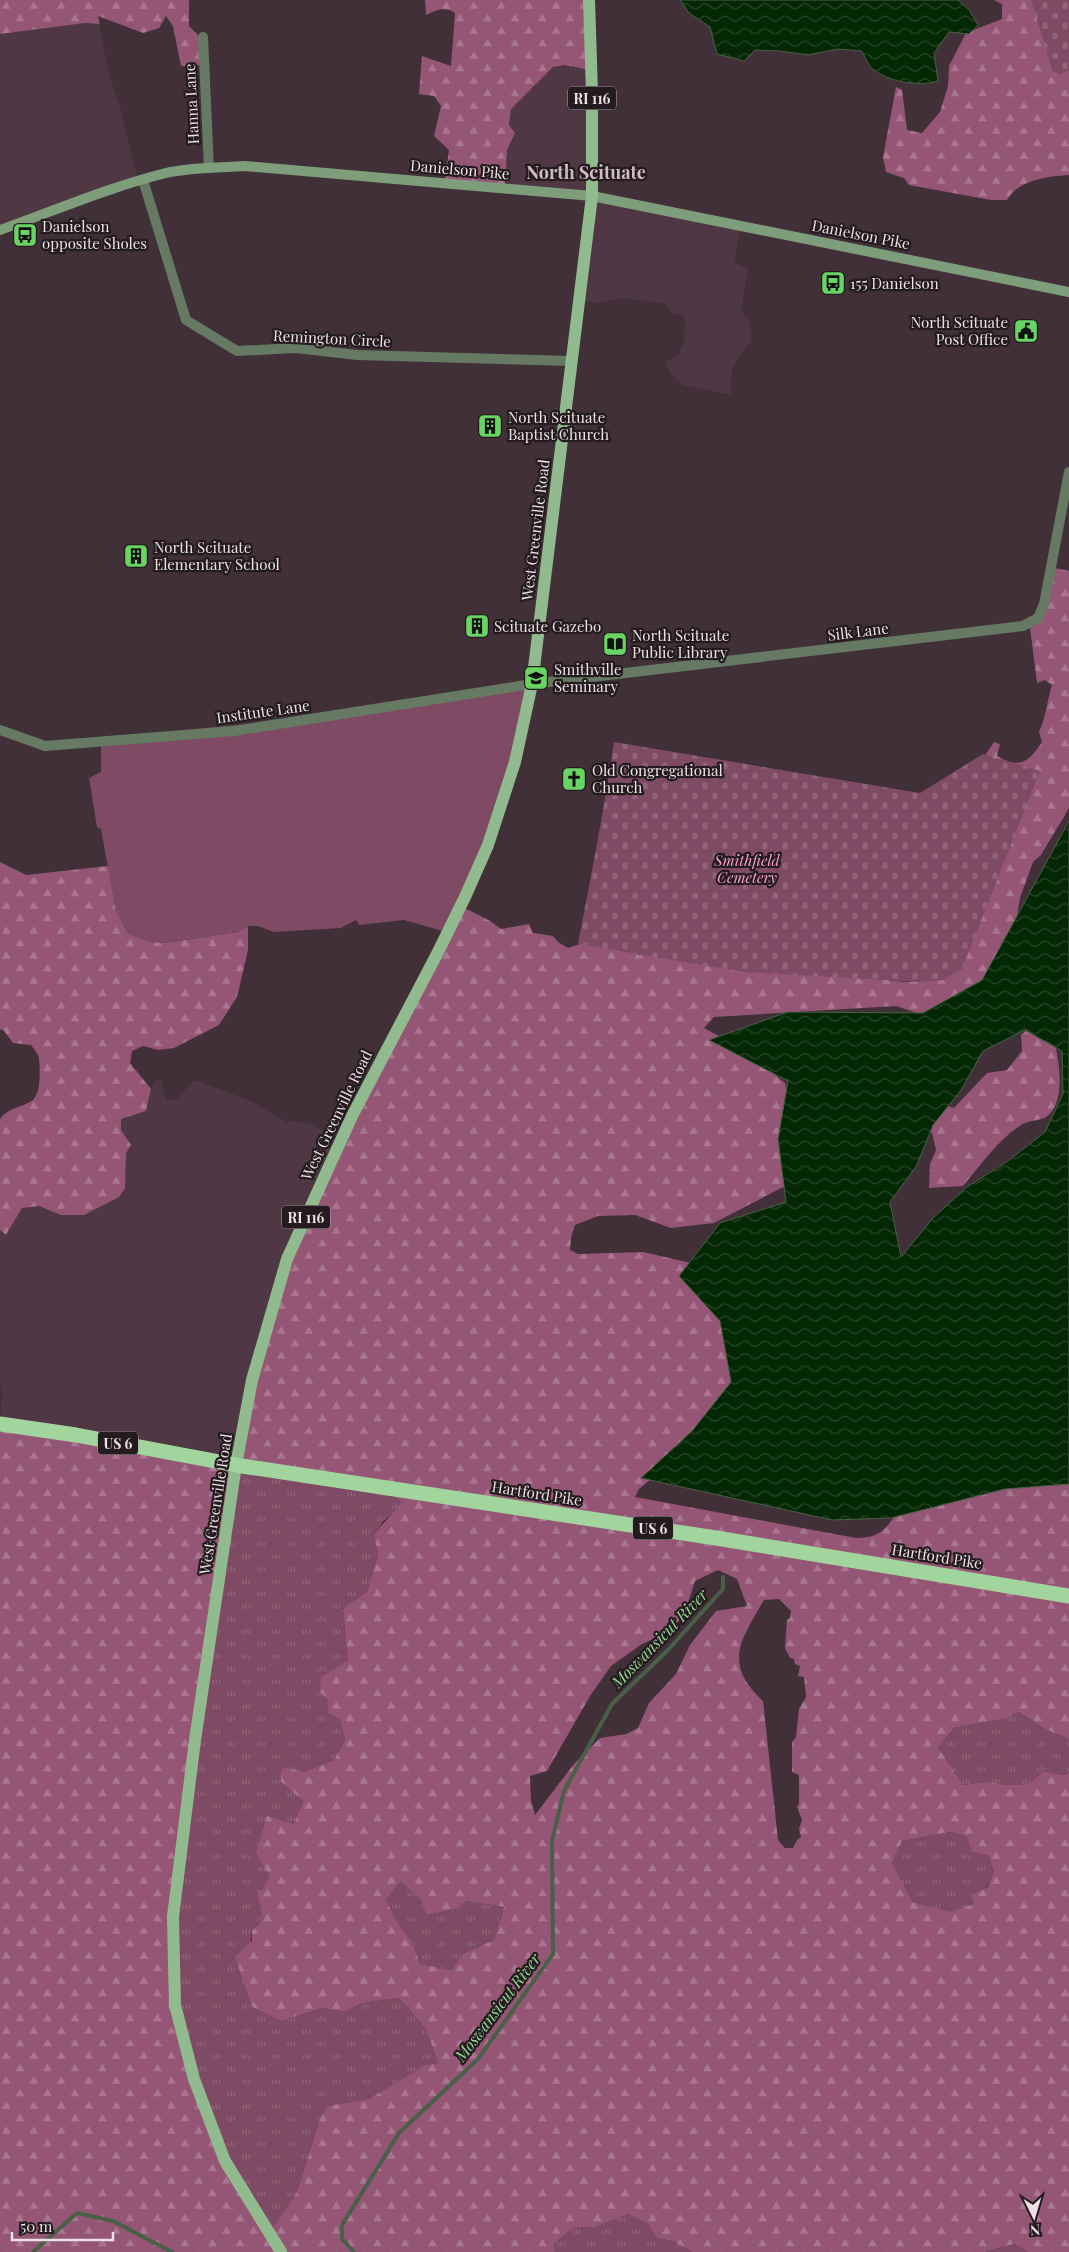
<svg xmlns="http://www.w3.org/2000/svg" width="1069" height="2252" font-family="'Playfair Display',serif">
	<defs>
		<pattern id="grass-tufts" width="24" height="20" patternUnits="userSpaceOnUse" patternTransform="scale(1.25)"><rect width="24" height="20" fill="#7f4a64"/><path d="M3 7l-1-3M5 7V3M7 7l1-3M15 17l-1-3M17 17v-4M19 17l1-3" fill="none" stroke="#91647a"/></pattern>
		<pattern id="forest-firs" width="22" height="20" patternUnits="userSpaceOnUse" patternTransform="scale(1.25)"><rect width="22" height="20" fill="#955676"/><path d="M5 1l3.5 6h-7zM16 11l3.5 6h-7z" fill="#a97690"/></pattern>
		<pattern id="cemetery-stones" width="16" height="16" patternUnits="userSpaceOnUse" patternTransform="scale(1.25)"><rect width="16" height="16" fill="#7f4a64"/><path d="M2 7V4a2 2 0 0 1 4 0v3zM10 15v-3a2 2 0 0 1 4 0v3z" fill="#91647a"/></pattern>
		<pattern id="water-waves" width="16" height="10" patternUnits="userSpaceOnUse" patternTransform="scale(1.25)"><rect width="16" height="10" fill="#042804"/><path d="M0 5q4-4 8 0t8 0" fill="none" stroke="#294728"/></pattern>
	</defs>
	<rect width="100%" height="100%" fill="#413038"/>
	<path fill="#4f3743" d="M85,23L99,24L109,75L119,103L137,177L0,227V34Z
		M565,65L589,70L592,194L505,187L507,150L515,133L509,125L511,109L553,67Z
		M591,200L740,229L734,263L748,268L741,311L748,318L752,340L733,366L730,395L683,385L669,372L666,362L679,355L684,340L685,319L682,315L671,313L666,304L625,298L595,303L581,300Z
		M161,1079L166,1099L176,1100L192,1082L197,1081L249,1100L287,1122L296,1121L311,1124L338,1140L240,1460L0,1419L2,1397L0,1383V1230L6,1235L22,1208L39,1206L61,1215L125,1188L126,1153L131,1145L121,1130V1119L146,1111L151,1089L155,1081Z"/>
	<path fill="url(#grass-tufts)" d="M240,1461L387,1486L401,1502L394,1514L384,1520L374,1535L378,1555L367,1592L345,1606L343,1609L348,1661L328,1699V1713L340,1720L345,1740L334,1760L304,1772L285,1767L281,1782L303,1801L294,1824L267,1817L271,1878L262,1890L256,1889L263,1919L252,1931L245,1983L252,2007L281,2021L324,2008L345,2012L362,2003L399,1998L426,2029L438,2063L425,2065L369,2099L327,2106L320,2119L297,2192L271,2231L224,2162L177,2018L180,1861Z
		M1019,1712L1045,1729L1069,1739V1773L1063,1775L1043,1771L1029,1784L1008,1785L987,1782L963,1785L938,1747L954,1728L1003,1719Z
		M951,1832L966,1836L972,1852L989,1856L994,1872C986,1891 974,1909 951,1912C943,1912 923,1904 913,1902L892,1863L902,1841Z
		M400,1881L421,1900L426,1915L457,1909L467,1901L504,1907L494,1940L462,1954L452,1970L420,1964L413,1943L400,1927L386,1900Z
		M628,2214L648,2224L657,2238L673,2241L692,2252H555L554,2244L574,2227H595Z"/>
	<path fill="url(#forest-firs)" fill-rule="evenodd" d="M0,0H189V26L202,39L203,65L181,66L173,26L166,16L159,28L143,33L98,16L100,26L99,24L85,23L0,34Z
		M425,0H588L589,70L565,65L553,67L511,109L509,125L515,133L507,150L505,187L445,181L449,150L434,136L441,106L434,96L419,94L422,56L451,66L455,13C444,6 437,10 426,15Z
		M994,0H1036L1069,25V175C1048,176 1018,180 1007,200H991L909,185L904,178L886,172L883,157L896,87L902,90L907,130L922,133L940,112L948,86L949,66L966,33L1002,19V4Z
		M1054,568L1069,571V808L1041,855L1033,862L1020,898L1012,946L980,984L923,1015L896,1006L714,1017L704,1028C733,1043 760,1062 785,1083L788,1103L810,1179L781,1188L714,1223L671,1228L635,1215L598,1216L575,1225L571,1238L570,1250L578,1254L643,1252L695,1264L767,1355L657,1474L639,1489L635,1497L856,1538C883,1538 887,1527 901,1506L1069,1468V1739L1045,1729L1019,1712L1003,1719L954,1728L938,1747L963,1785L987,1782L1008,1785L1029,1784L1043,1771L1063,1775L1069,1773V2252H1027L1015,2244L985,2252H692L673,2241L657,2238L648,2224L628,2214L595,2227H574L554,2244L555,2252H0V1419L235,1460L284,1267L461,906L490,921L501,929L529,924L533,933L553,936L558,942L568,948L583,943L632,949L639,955L646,951L904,982L921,981L980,763L994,742L1000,744L997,756C1020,769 1028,763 1042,742L1039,732C1046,717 1047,701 1052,685L1045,680L1037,683L1030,627ZM240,1462L387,1486L401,1502C393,1515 383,1522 374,1535L378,1555L367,1592L345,1606L343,1610L348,1661L321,1677L320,1692L328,1699V1713L340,1720L345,1740L334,1760L304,1772L285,1767L281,1771V1782L303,1801L294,1824L267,1816L256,1853L270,1877L262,1890L256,1889L263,1919L252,1931V1941L235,1957L252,2007L281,2021L323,2008L345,2012L362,2003L399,1998L426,2029L438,2063L425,2065L369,2099L327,2106L320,2119L297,2192L271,2231L224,2162L174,1994L185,1829ZM718,1570L737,1579L747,1606L716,1611L690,1645L676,1674L649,1703L638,1728L626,1734L600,1738L574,1764L535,1815L531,1800L530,1776L547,1771L590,1696L611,1666L642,1644L672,1631L686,1609L695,1581ZM779,1599L791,1611L790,1618L787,1620L785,1648L790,1658L794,1659L795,1664L800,1666L798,1676L804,1677L806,1697L799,1709L796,1737L792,1742V1772L799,1775V1803L797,1807L802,1820L799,1829L801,1837L797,1840L793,1848H785L778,1840L763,1701C723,1664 740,1641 764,1600ZM951,1832L966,1836L972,1852L989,1856L994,1872L987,1888L972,1894L973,1904L950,1912L913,1902L892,1863L902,1841ZM400,1881L421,1900L426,1915L457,1909L467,1901L504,1907L494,1940L462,1954L452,1970L420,1964L413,1943L400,1927L386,1900Z
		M0,862L26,875L108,866L164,943L238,932L248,926V950L237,997L219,1025L174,1048L159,1050L143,1046L132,1051L130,1063L151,1089L146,1111L121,1119V1130L131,1145L126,1153L125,1188L119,1197L84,1215H61L39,1206L22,1208L6,1235L0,1230V1119C8,1108 19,1108 30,1102C42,1096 40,1070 39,1058C38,1054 34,1049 31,1045L13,1043L4,1031L0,1029Z
		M1031,1027L1052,1030C1057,1052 1069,1101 1046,1117C1039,1121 1028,1120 1021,1125C998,1140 980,1166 963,1186L929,1188L930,1164L936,1150L932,1133L924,1127L938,1104L954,1108L987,1073L1007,1070L1022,1051L1021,1035Z"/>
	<path fill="url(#cemetery-stones)" d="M1031,0H1069V71L1054,76Z
		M614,742L920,793L983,754L1040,771L962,969L943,980L918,982L743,972L578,944C591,876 604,810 614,742Z"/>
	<path fill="#7f4a64" d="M530,686L514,766L446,932L404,920L359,925L356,920L341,928L274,932L258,926H249L238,932L164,943L149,942L128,934L116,912L101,829L97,827L89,778L101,772V738L258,723Z
		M1015,2244L1027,2252H985Z"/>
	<path fill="url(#water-waves)" stroke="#4a5f48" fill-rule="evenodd" d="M680,0H958L969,10L978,25L969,34L949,32L934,53L938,81C919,87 892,82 875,71C869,67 865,57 862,51L837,49L808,55L780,51L755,50L744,61L717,54L710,27L689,13Z
		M1069,821V1484L1005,1489L891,1518L832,1520L641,1478L692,1431L731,1382L720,1321L679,1276L720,1223L786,1202L778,1139L788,1081L709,1040L788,1012L923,1013L982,980ZM1025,1030L1062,1051L1063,1094L1045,1132L1008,1161L967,1187L933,1218L901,1257L890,1202L917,1165L933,1125L961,1090L983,1051Z"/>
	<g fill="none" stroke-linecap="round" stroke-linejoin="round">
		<path stroke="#4a5f48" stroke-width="4" d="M33,2252L77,2213L113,2221L172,2252
			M354,2252L342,2239V2225L399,2133L478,2059L553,1954L552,1841L564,1791L612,1704L668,1650L723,1589V1577"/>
		<path stroke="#657963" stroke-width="10" d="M203,37L209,168
			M143,180L186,320L237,351L296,348L357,355L572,361
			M0,730L45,746L234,731L532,684L1023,626L1038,618L1044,604L1069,472"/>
		<path stroke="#7e9e7b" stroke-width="10" d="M0,230C54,211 109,187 166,173C192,167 219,168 245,166L592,196L1069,292"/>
		<path stroke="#91bb8e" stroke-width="12" d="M281,2252L225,2161L194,2079L175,2005L173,1917L195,1740L236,1465L252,1380L287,1259L352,1116L438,952L465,897L488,845L515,762L532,684L592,196V93L589,0"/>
		<path stroke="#a2d59e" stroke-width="15" d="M0,1424L76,1435L236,1465L716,1538L1069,1596"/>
	</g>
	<defs>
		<symbol id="bus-square" viewBox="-11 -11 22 22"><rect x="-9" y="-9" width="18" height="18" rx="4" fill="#69d464" stroke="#231b1e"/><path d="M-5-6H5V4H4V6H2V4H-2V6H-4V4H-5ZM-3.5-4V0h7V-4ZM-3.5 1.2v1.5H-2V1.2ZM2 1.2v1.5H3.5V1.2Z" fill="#111"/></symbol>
		<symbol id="civic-square" viewBox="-11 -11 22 22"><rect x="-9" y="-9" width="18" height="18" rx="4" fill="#69d464" stroke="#231b1e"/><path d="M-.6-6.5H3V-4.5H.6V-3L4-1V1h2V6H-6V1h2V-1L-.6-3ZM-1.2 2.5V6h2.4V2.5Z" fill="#111"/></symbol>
		<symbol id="building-square" viewBox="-11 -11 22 22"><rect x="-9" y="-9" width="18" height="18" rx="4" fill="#69d464" stroke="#231b1e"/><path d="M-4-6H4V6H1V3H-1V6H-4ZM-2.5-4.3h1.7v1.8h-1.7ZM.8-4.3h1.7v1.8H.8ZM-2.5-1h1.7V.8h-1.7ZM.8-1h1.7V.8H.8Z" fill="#111"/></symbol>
		<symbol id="library-square" viewBox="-11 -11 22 22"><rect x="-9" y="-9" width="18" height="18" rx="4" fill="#69d464" stroke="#231b1e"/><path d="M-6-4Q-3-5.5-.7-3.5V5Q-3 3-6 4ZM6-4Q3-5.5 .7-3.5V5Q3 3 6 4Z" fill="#111"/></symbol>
		<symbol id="school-square" viewBox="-11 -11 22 22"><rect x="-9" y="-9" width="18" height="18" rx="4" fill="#69d464" stroke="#231b1e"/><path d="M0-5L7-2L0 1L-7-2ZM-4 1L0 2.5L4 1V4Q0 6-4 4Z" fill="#111"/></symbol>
		<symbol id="church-square" viewBox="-11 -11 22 22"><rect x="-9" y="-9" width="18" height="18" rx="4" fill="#69d464" stroke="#231b1e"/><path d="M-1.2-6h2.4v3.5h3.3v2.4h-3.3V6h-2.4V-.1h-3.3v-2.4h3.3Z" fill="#111"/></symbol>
	</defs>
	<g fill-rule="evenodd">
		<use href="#bus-square" x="11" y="221" width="28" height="28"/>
		<use href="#bus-square" x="819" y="269" width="28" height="28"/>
		<use href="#civic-square" x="1012" y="317" width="28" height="28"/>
		<use href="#building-square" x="476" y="412" width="28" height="28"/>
		<use href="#building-square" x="122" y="542" width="28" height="28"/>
		<use href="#building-square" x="463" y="612" width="28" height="28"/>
		<use href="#library-square" x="601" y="630" width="28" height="28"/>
		<use href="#school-square" x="522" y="664" width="28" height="28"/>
		<use href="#church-square" x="560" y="765" width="28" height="28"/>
	</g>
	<g text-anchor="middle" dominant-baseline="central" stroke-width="4.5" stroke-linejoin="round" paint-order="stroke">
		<g fill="#231b1e" stroke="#b0a5a9" stroke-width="1">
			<rect x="568" y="86.5" width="48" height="23" rx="4"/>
			<rect x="282" y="1205.5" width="48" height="23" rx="4"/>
			<rect x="98" y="1431.5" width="40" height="23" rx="4"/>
			<rect x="633" y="1516.5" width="40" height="23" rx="4"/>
		</g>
		<g font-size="14" font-weight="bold" fill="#ece0e5">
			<text x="592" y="98">RI 116</text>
			<text x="306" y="1217">RI 116</text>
			<text x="118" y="1443">US 6</text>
			<text x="653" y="1528">US 6</text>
		</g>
		<g font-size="15" fill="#ece0e5" stroke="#231b1e">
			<text transform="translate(191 104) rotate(-93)">Hanna Lane</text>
			<text transform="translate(460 169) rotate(5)">Danielson Pike</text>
			<text transform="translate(861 234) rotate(11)">Danielson Pike</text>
			<text transform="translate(332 338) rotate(3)">Remington Circle</text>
			<text transform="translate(535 530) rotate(-83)">West Greenville Road</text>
			<text transform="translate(858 631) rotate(-7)">Silk Lane</text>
			<text transform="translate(263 711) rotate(-8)">Institute Lane</text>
			<text transform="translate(336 1115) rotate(-64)">West Greenville Road</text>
			<text transform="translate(537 1493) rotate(9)">Hartford Pike</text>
			<text transform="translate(215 1504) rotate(-81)">West Greenville Road</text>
			<text transform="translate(937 1556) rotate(9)">Hartford Pike</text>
		</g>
		<g font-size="15" fill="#ece0e5" stroke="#231b1e" text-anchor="start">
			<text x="42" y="226">Danielson<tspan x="42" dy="17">opposite Sholes</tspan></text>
			<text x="850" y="283">155 Danielson</text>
			<text x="1008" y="322" text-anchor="end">North Scituate<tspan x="1008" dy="17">Post Office</tspan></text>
			<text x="508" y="417">North Scituate<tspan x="508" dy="17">Baptist Church</tspan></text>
			<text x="154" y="547">North Scituate<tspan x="154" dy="17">Elementary School</tspan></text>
			<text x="494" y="626">Scituate Gazebo</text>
			<text x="632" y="635">North Scituate<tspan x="632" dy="17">Public Library</tspan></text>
			<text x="554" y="669">Smithville<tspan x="554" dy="17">Seminary</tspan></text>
			<text x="592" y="770">Old Congregational<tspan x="592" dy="17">Church</tspan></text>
		</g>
		<g font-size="15" font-style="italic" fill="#fb9fcc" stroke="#231b1e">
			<text x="747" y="860">Smithfield<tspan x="747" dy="17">Cemetery</tspan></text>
		</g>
		<g font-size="16" font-style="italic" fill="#94d88f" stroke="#231b1e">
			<text transform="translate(659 1638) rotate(-46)">Moswansicut River</text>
			<text transform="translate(497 2007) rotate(-53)">Moswansicut River</text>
		</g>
		<g font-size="18" font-weight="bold" fill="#d1bbc5" stroke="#231b1e">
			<text x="586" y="172">North Scituate</text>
		</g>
	</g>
	<g transform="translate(1034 2217) rotate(175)" stroke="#231b1e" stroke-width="4" paint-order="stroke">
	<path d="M0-4L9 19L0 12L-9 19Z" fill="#ece0e5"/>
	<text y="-8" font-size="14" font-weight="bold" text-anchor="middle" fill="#ece0e5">N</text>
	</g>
	<path d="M12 2232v8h101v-8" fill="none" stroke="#ece0e5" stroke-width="2.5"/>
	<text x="20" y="2232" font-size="15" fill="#ece0e5" stroke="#231b1e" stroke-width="4" paint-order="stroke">50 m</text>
</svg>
